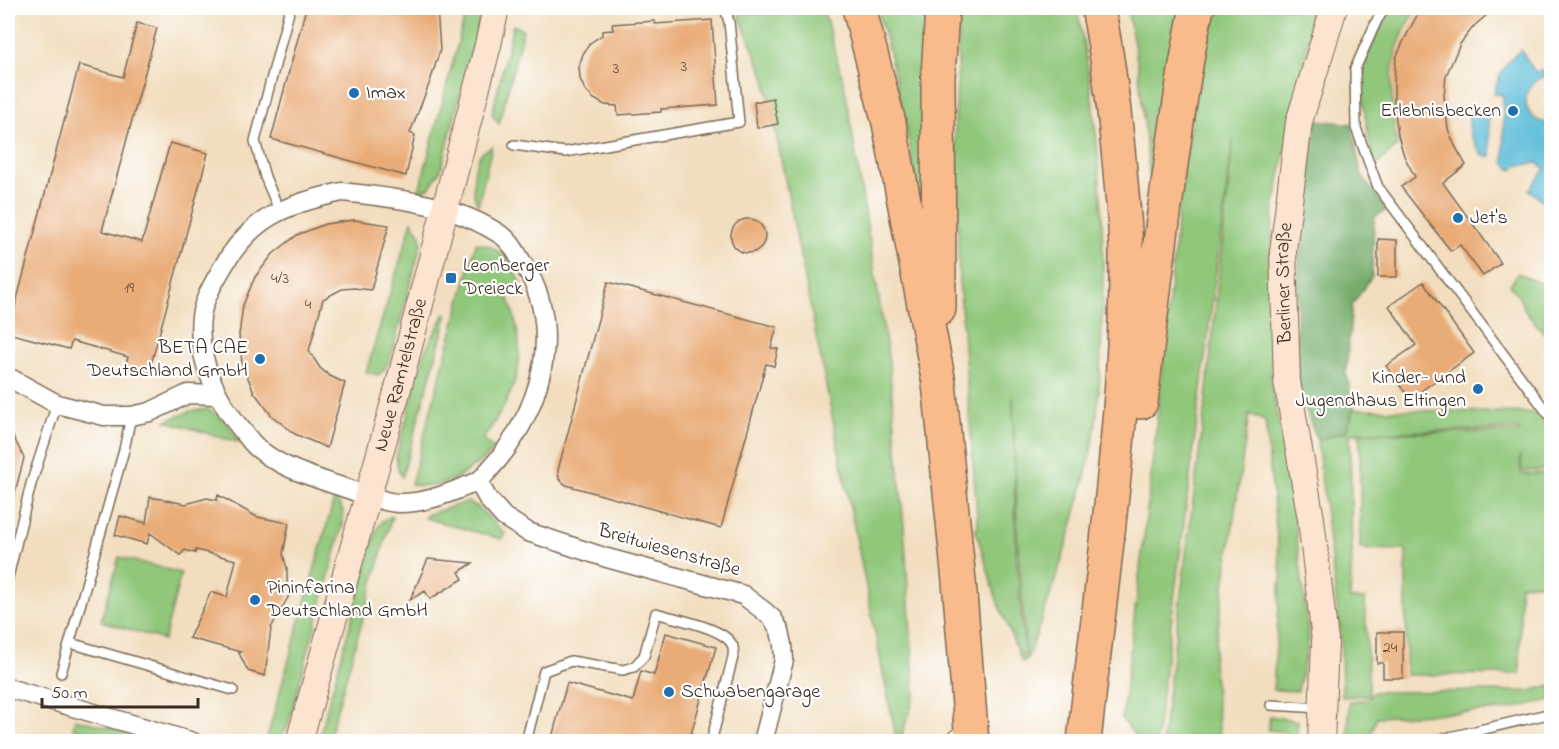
<svg xmlns="http://www.w3.org/2000/svg" width="1559" height="749" font-family="'Indie Flower',sans-serif">
	<rect width="100%" height="100%" fill="#fff"/>
	<filter id="ink" filterUnits="userSpaceOnUse"><feTurbulence type="fractalNoise" baseFrequency=".0167" numOctaves="2"/><feDisplacementMap in="SourceGraphic" scale="12" xChannelSelector="R" yChannelSelector="G"/><feConvolveMatrix kernelMatrix="1 2 1 2 8 2 1 2 1" color-interpolation-filters="sRGB"/></filter>
	<filter id="wash" filterUnits="userSpaceOnUse"><feTurbulence type="fractalNoise" baseFrequency=".008" numOctaves="4" result="noise"/><feDisplacementMap in="SourceGraphic" scale="24" xChannelSelector="R" yChannelSelector="G"/><feGaussianBlur stdDeviation="1.35" result="paint"/><feColorMatrix in="noise" values="0 0 0 0 0 0 0 0 0 0 0 0 0 0 0 0 0 1.4 0 .05"/><feComposite in="paint" operator="in"/></filter>
	<g filter="url(#wash)">
		<rect width="100%" height="100%" fill="#f2debf"/>
		<path fill="#90c77a" stroke="#66784c" stroke-width="1.5" d="M467,8H482L441,170L429,188L419,191Z
			M736,8H823L845,88L889,362L904,527L915,695L900,741H892L895,733L765,78Z
			M877,8H927L925,237C913,159 899,83 877,8Z
			M960,8H1077C1098,112 1106,218 1102,324C1101,359 1100,394 1095,429C1081,508 1055,584 1027,660L1018,550L1013,396L1016,551L1025,661L1022,662L997,600L975,528H978L959,280L955,127Z
			M1127,8H1180L1167,72L1150,182L1138,65Z
			M1213,8H1315L1274,205L1270,265L1271,385L1288,466L1309,639L1298,691L1273,690L1281,575L1265,420L1249,414L1213,662L1220,741H1162L1206,399L1233,139L1156,741H1139L1122,719L1150,486L1183,163Z
			M1392,8H1417C1410,21 1401,35 1397,49C1387,80 1393,115 1397,146L1376,166C1371,152 1368,136 1366,121C1365,111 1362,99 1362,89C1362,59 1377,32 1392,8Z
			M513,25L523,30L499,124L492,114Z
			M492,146L478,205C470,192 473,168 480,155C483,151 488,149 492,146Z
			M412,221L421,235V244L391,357L384,370L378,375L366,372Z
			M476,243L491,246L507,259L522,284L506,291C530,355 521,385 483,439L495,450C470,470 444,493 411,484Z
			M1518,273C1526,278 1537,280 1544,286C1557,296 1554,324 1547,336L1527,314L1519,297L1510,285Z
			M445,314L447,317L402,477L398,469L396,456L425,351Z
			M208,409L227,423L240,443L166,421L191,411Z
			M1354,409L1539,413L1551,431V470L1522,471L1520,455L1521,474L1551,473V583L1520,585V674L1406,675V550L1360,549V433L1519,432V429L1350,433L1352,552L1350,599H1365L1369,695L1342,697L1341,641L1317,440L1346,432Z
			M335,496L343,511V524L288,726C282,737 279,742 266,741Z
			M466,502L478,507L505,534L501,539L425,518L426,515Z
			M392,516L328,741H320V734L376,531L383,520Z
			M119,557L181,573L164,640L101,621Z
			M1551,685V700L1505,710L1377,717L1371,734L1348,739L1349,701L1368,699L1374,692L1530,691Z
			M1270,716L1298,721L1296,741H1284L1285,732L1268,730Z
			M75,719L162,741H122L73,728Z"/>
		<path fill="#74ac6a" stroke="#586b44" stroke-width="1.5" d="M1317,120L1352,124L1361,175L1387,210L1374,217L1372,276L1352,305L1346,373L1354,409L1346,432L1317,440L1295,380L1299,260L1310,158Z"/>
		<path fill="#59bbd7" stroke="#4a727a" stroke-width="1.5" d="M1521,50L1535,72L1551,69V75C1517,80 1518,123 1551,123V207L1529,190L1545,169L1537,163L1516,166L1512,170L1504,163L1503,95L1494,94C1498,75 1505,62 1521,50Z
			M1488,108L1491,156H1482L1470,134L1468,109Z"/>
		<g id="blocks">
			<path fill="#e9ac77" d="M306,8H437L440,50L431,79L410,133L415,135L406,176L271,139Z
				M1421,8H1495L1474,26L1460,44L1446,76L1444,96L1448,129L1455,146L1466,165L1443,183L1501,263L1483,276L1460,245L1451,251L1401,187L1415,177L1404,156L1398,135L1394,105V80L1396,58L1403,42Z
				M712,20L718,105L661,109V112L618,115L617,106L605,105L594,99L585,90L580,79L579,66L583,54L590,43L602,35V31L613,30L612,24L655,21V24Z
				M137,23L157,28L102,231L142,242L170,143L208,153L149,372L125,366L128,357L72,341L69,349L8,333L79,65L123,77Z
				M773,98L778,124L757,128L754,102Z
				M731 236a17 17 0 1 1 34 0a17 17 0 1 1-34 0Z
				M354,220L389,225L371,290L354,288L342,289L323,299L309,351L320,368L330,376L345,383L327,448L295,434L272,416L254,392L242,364L239,335L243,305L255,277L273,254L297,235L325,224Z
				M1378,239L1397,240V277H1378Z
				M608,282L777,327L771,348L778,349L774,366L766,364L721,528L566,485L559,479L558,470Z
				M1423,282L1474,353L1410,399L1386,366L1416,345L1389,306Z
				M8,426L24,458L13,500L8,499Z
				M218,495L257,517L289,523L283,554L287,568V589L292,590L271,628L265,676L248,671L239,653L241,652L189,638L211,592L227,597L236,560L196,550L195,553L185,550L180,555L150,533L147,544L115,535L120,516L146,523L150,497L186,504L207,498L217,500Z
				M428,559L473,563L459,572L463,579L430,599L425,591L410,600Z
				M1377,632H1403V678H1383V663H1377Z
				M666,633L716,647L689,741H551L567,683L633,701L641,671L654,675Z"/>
		</g>
	</g>
	<g filter="url(#ink)">
		<use href="#blocks" fill-opacity="0" stroke="#7b6956" stroke-width="1.5"/>
		<g fill="none" stroke-linecap="round" stroke-linejoin="round">
			<defs>
				<path id="lane" d="M1385,8L1377,20L1355,69L1356,128L1378,187L1552,419
					M514,145L565,152L739,122L729,22L725,8
					M279,210L265,177L255,141L290,8
					M8,577L31,484L57,404
					M70,643L233,690
					M61,673L124,450L131,416
					M1271,705L1320,708
					M526,742L544,671L571,661L623,670L634,667L644,656L656,613C674,619 728,628 733,647C734,650 733,654 733,657L711,742
					M945,742L965,727
					M1429,742L1552,713"/>
				<path id="street" d="M342,192C397,198 457,204 504,237C512,243 517,254 522,262C567,329 540,415 489,470C486,473 482,479 478,481C474,484 468,485 464,487C442,496 423,503 399,503C385,503 368,495 354,491C323,480 286,471 260,450C254,446 250,440 246,435C219,404 196,360 201,317C203,301 213,284 221,270C251,217 284,205 342,192Z
					M8,377L57,404L104,416H131L150,412L188,394L217,395
					M478,481L488,499L504,517L528,532L607,558L743,595L764,611L773,619L780,631L783,645L784,660L763,742
					M8,688L193,742"/>
				<g id="secondary">
					<path id="s1" d="M299,742L397,392L488,45L496,8"/>
					<path id="s2" d="M1321,742L1325,641L1311,519L1287,381L1283,251L1299,122L1334,8"/>
				</g>
				<path id="highway" d="M859,8L889,123L939,383L959,581L972,742
					M939,309L938,78L942,8
					M1141,402C1150,320 1160,238 1172,157C1179,107 1186,57 1197,8
					M1084,742C1101,580 1127,418 1126,255C1126,231 1123,206 1121,182C1116,123 1110,66 1098,8"/>
			</defs>
			<use href="#lane" stroke="#7b6956" stroke-width="12"/>
			<use href="#street" stroke="#7b6956" stroke-width="21"/>
			<use href="#secondary" stroke="#7b6956" stroke-width="28"/>
			<use href="#highway" stroke="#7b6956" stroke-width="36"/>
			<use href="#lane" stroke="#fff" stroke-width="9"/>
			<use href="#street" stroke="#fff" stroke-width="18"/>
			<use href="#secondary" stroke="#fde4d1" stroke-width="26"/>
			<use href="#highway" stroke="#fabb8c" stroke-width="33"/>
		</g>
	</g>
	<g fill="#1f6fb2" stroke="#fff" stroke-width="2">
		<circle cx="354" cy="93" r="6"/>
		<circle cx="1513" cy="111" r="6"/>
		<circle cx="1458" cy="218" r="6"/>
		<rect x="445" y="272" width="12" height="12" rx="3"/>
		<circle cx="260" cy="359" r="6"/>
		<circle cx="1478" cy="389" r="6"/>
		<circle cx="255" cy="600" r="6"/>
		<circle cx="669" cy="692" r="6"/>
	</g>
	<g text-anchor="middle" dominant-baseline="central" stroke-width="4.5" stroke-linejoin="round" paint-order="stroke">
		<g font-size="16" fill="#664a34">
			<text x="684" y="67">3</text>
			<text x="616" y="69">3</text>
			<text x="280" y="279">4/3</text>
			<text x="129" y="288">19</text>
			<text x="308" y="305">4</text>
			<text x="1390" y="648">24</text>
		</g>
		<g font-size="20" fill="#3b2a1e" stroke="#fff" text-anchor="start">
			<text x="366" y="93">Imax</text>
			<text x="1501" y="111" text-anchor="end">Erlebnisbecken</text>
			<text x="1470" y="218">Jet's</text>
			<text x="463" y="266">Leonberger<tspan x="463" dy="23">Dreieck</tspan></text>
			<text x="248" y="348" text-anchor="end">BETA CAE<tspan x="248" dy="23">Deutschland GmbH</tspan></text>
			<text x="1466" y="378" text-anchor="end">Kinder- und<tspan x="1466" dy="23">Jugendhaus Eltingen</tspan></text>
			<text x="267" y="588">Pininfarina<tspan x="267" dy="23">Deutschland GmbH</tspan></text>
			<text x="681" y="692">Schwabengarage</text>
		</g>
		<g font-size="20" fill="#3b2a1e" stroke="#fff">
			<text stroke="none"><textPath href="#s2" startOffset="462">Berliner Straße</textPath></text>
			<text stroke="none"><textPath href="#s1" startOffset="381">Neue Ramtelstraße</textPath></text>
			<text transform="translate(669 551) rotate(16)">Breitwiesenstraße</text>
		</g>
	</g>
	<rect width="1559" height="749" fill="none" stroke="#fff" stroke-width="30"/>
	<path d="M42 698v9h156v-9" fill="none" stroke="#3b2a1e" stroke-width="3"/>
	<text x="51" y="698" font-size="18" fill="#3b2a1e" stroke="#ffffff" stroke-width="4.5" paint-order="stroke">50 m</text>
</svg>
